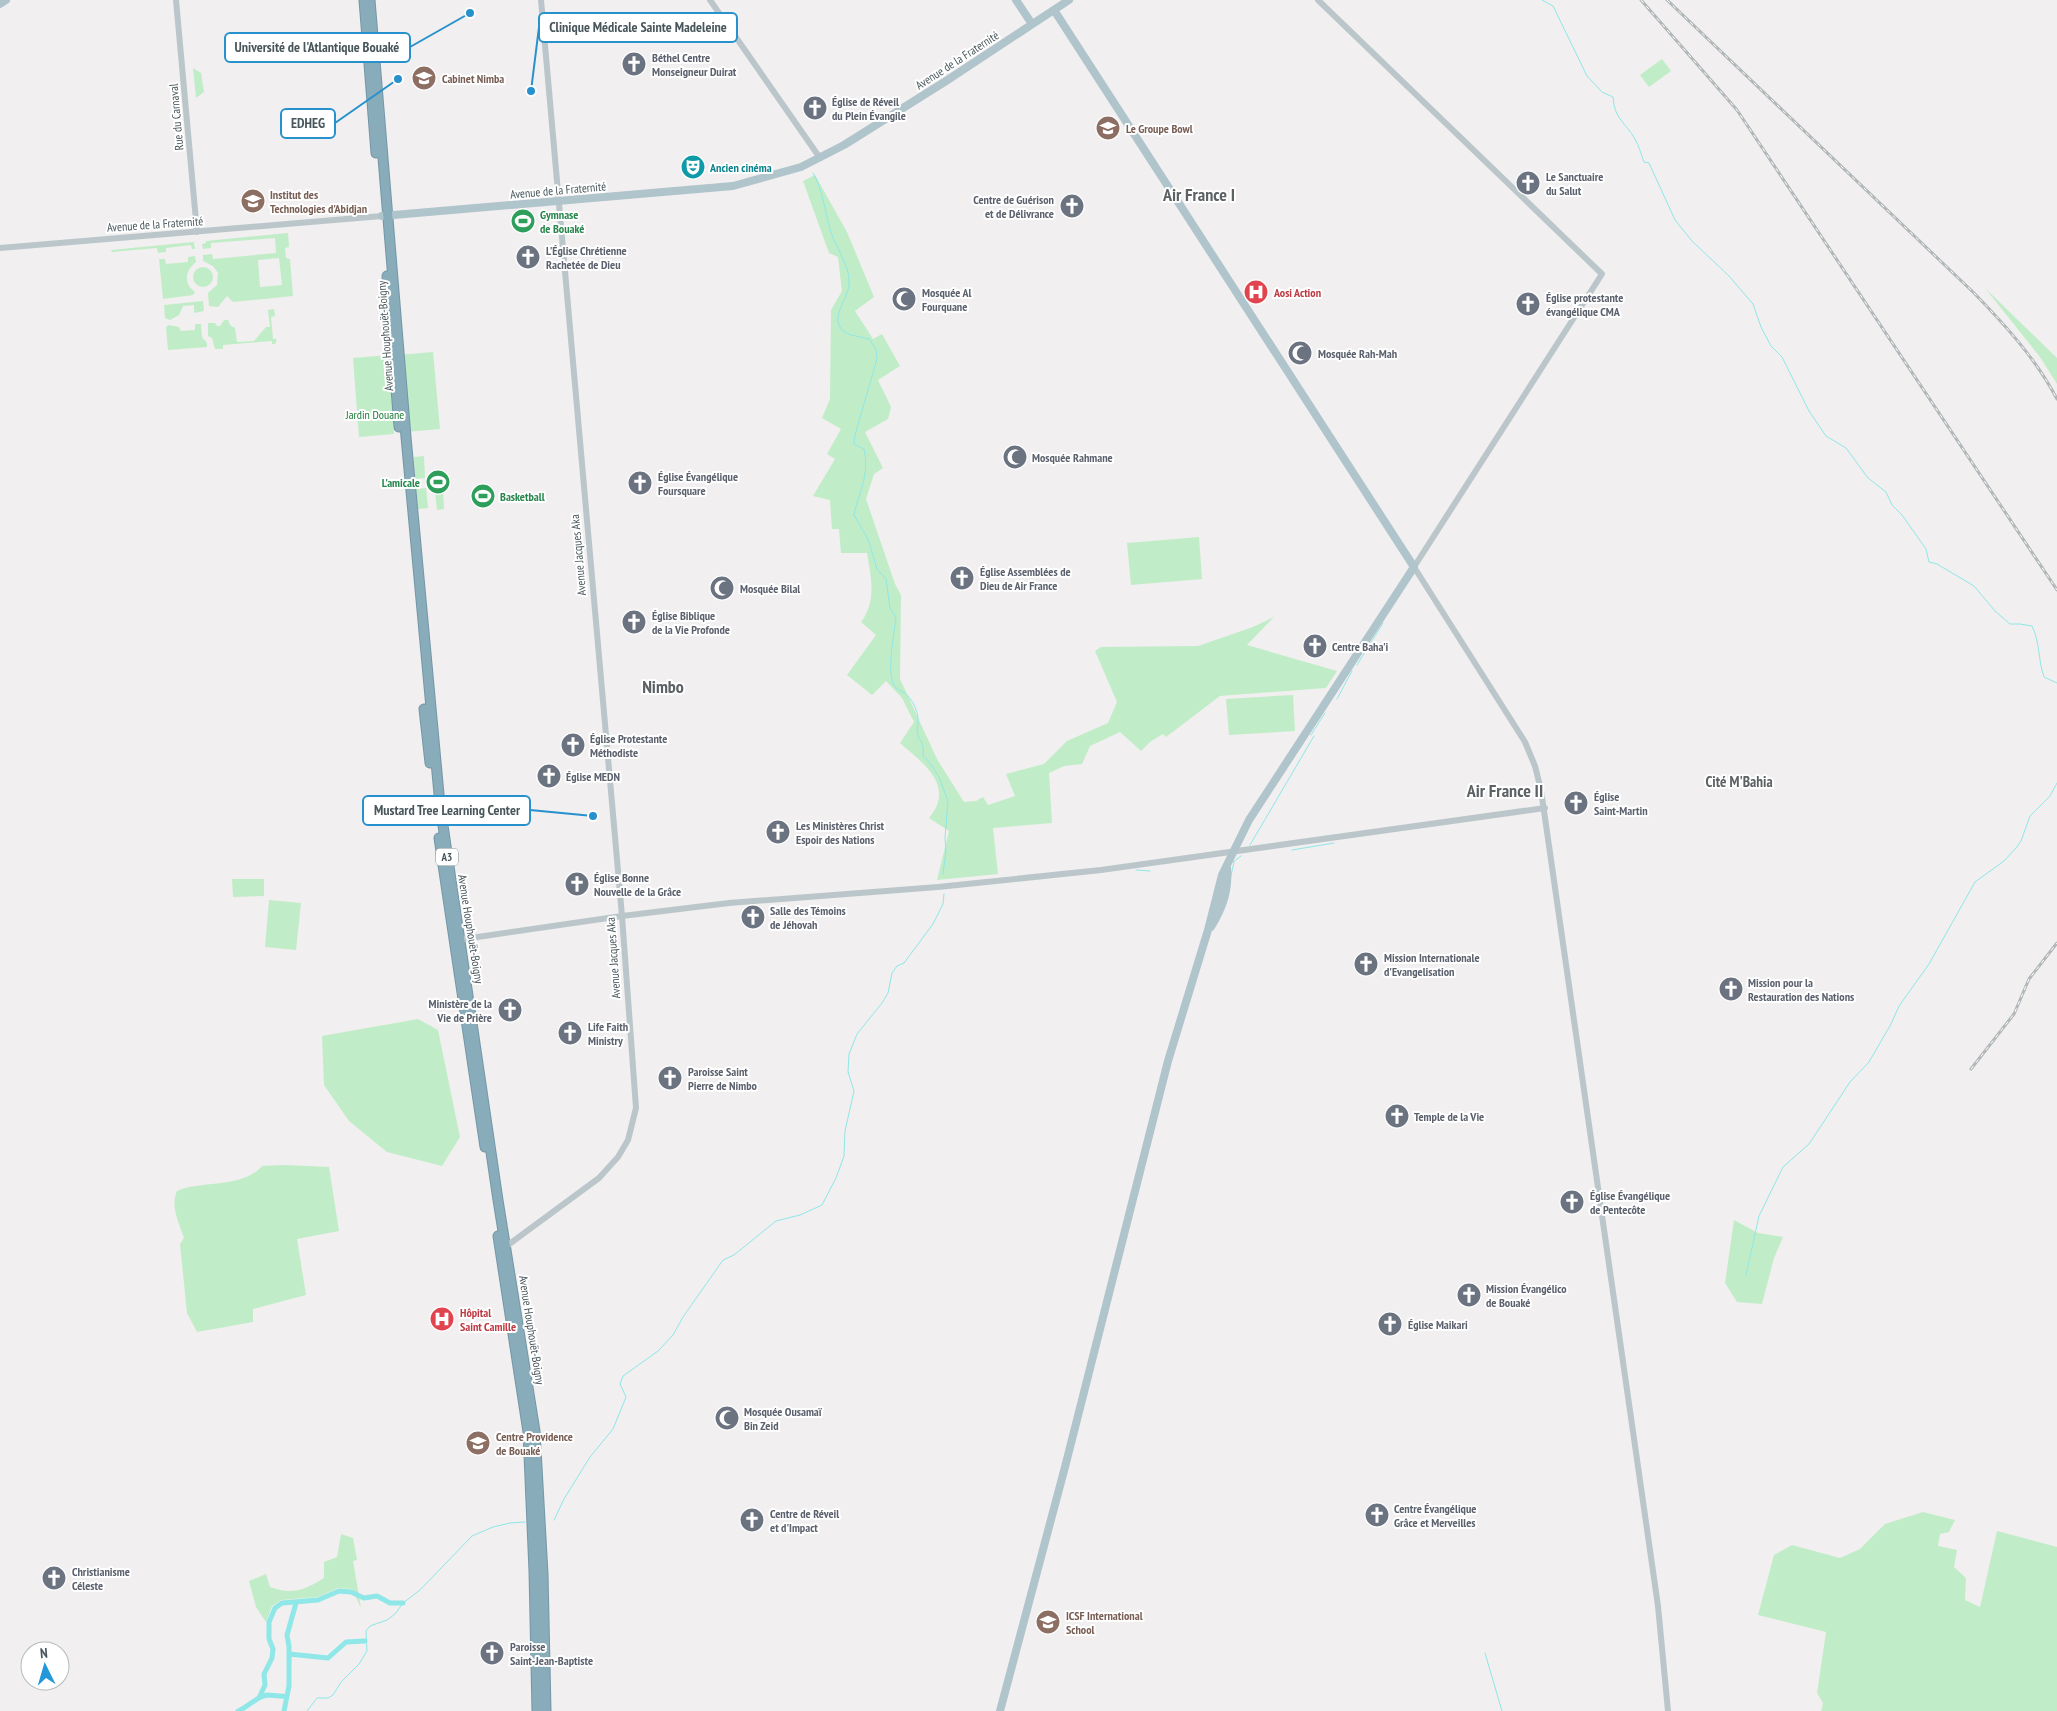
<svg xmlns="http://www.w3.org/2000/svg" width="2057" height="1711" font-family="'PT Sans Narrow',sans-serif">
	<rect width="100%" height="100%" fill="#f1efef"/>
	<path fill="#c0edc8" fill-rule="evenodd" d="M1662,59L1671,71L1649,87L1640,75Z
		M193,68L201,73L204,92L196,98Z
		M815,175L847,232L874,297L855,311L873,339L882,334L900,366L878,380L891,407L888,419L865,432L883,468L874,474L866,499L895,584L901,595L900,679L937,759L964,802L976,801L983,797L988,805L1015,796L1006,774L1044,764L1067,741L1108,723L1117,702L1095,651L1101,647L1198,646L1253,627L1274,617L1247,645L1337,671L1326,688L1220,696L1166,737L1163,734L1150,742L1141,751L1120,732L1090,746L1082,764L1064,766L1049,773L1052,823L993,828L998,874L937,880L949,831L929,818C956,786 923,763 900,743L914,722L902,698L886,681L872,695L847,675L876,635L861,622C877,601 871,577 867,553H841L839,529H832L830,500L813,496L835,459L827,454L841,429L822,418L830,399L831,310L842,291L838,257L829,253L803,181Z
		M288,233L289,247L285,248L286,258L290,259L293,296L233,302L227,296L218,307L209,306L208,293L217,285L218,273L213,266L203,261V255L212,254L213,259L276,253L275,238L211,243V248L203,249L202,244L206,243V241ZM279,258L282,285L260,287L258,260Z
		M194,242L195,249H192L191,245L166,248V252L158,253L157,248L112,252L111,250Z
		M195,256L196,262C185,271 183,283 195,292L193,295L163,299L159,259H165L166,264L188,262V257Z
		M193 277a10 10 0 1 1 20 0a10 10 0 1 1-20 0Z
		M1985,288L2057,358V384L2040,357Z
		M203,301L204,311L194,313V305L183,306L179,315L170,320L165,318L164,305Z
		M274,309L275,316L271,317L273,339H277L275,344H272V341L223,345V349H215L212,338L208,336V323H215L217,326H220L224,320H228L230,325L235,328L237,342L254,341L266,327H270L268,310Z
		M195,324H201L202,337L207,343V347L168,350L166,328L168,325L179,327L181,331L195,330Z
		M433,352L440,429L405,432L398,355Z
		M388,355L394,434L359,437L353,358Z
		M424,456L425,478L415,479L414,457Z
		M487,484L489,507L478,508L476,485Z
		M426,488L428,508L418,509L416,489Z
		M443,491L444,509L437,510L435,492Z
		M1199,537L1202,579L1131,585L1127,543Z
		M1293,695L1295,731L1229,735L1226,699Z
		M232,879H264V896L233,897Z
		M269,900L301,903L296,950L265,947Z
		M418,1019L438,1030L460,1137L442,1166L387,1152L349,1121L324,1085L322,1036Z
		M285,1165L329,1167L339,1231L297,1239L306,1295L253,1309V1322L197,1332L187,1313L180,1244L184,1238C179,1223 170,1206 177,1191C203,1180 242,1189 262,1166Z
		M1734,1220L1758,1233L1783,1237L1774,1258L1762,1304L1737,1302L1725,1283Z
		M1923,1512L1955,1520L1949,1532L1940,1534L1938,1546L1957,1550L1954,1567L1966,1578L1965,1600L1980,1607L1997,1531L2057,1547V1711H1821L1823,1703L1817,1693L1826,1632L1758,1615L1774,1555L1792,1545L1840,1558L1860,1549L1885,1524Z
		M341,1534L353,1538L357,1560L353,1561L361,1608L352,1589L338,1588L318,1597L281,1600L272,1606L266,1622L256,1607L249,1581L266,1574L270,1587C292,1595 305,1590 324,1578V1562L337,1557Z"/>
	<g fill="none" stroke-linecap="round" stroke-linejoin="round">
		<path stroke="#8fe7e7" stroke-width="1" d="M1542,0L1553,6L1587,76L1602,92L1613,97C1614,119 1626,123 1635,139C1639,146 1641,154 1644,162L1649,163L1675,220L1692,241L1729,276L1753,304L1761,327L1771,346L1782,357L1809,411L1826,436L1846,448L1868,478L1886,492L1892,505L1902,515L1926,549L1929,562L1937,564L1974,586L1995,611L2010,624H2020L2032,626C2040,642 2038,660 2044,677L2057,683
			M813,173C823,187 826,221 833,238C839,252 851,270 849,285C848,298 834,312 839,325C843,336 859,336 869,339L876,349L877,359L855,435L854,444L864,449C870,476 859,490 854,515L868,539L877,569L886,579L890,608L896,618C894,634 887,669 893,683C896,691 902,690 907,695C913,701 918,712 918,719C919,723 917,727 917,731C918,742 925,740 923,756L930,763L939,777L948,801L945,838L946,851L943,874
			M1357,665L1383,623
			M1337,699L1352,671
			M1311,735L1325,713
			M1250,845L1314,736
			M1292,850L1334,843
			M1233,862L1241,856
			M1136,870L1150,871
			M1231,876L1234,862
			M1746,1275L1759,1216L1783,1167L1809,1144L1850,1082L1869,1062L1891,1024L1899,1006L1929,964L1975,882L2004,861L2016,848L2021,841L2030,816L2050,796L2057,783
			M554,1520L564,1499L590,1457L613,1429L626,1397L620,1384L623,1376L658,1351L673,1335L683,1317L723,1260L734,1255L776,1221L800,1215L822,1205L836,1178L844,1156L845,1131L854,1091L848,1072L849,1054L857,1034L882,1003L888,993L892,973L897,966L904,963L933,924L943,904L944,894
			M1485,1653L1502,1711
			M307,1711L317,1698H328L333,1695L341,1682L359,1664L367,1651L366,1631L370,1626L387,1620L395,1614L403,1603L420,1590L472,1536L493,1527L510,1523L525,1522"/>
		<path stroke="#8fe7e7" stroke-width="5" d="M289,1654L328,1658L346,1642L365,1641
			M259,1698L265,1685L264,1674L272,1658L273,1649L269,1639V1622L275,1608L282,1603L318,1600L339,1591L351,1592L364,1598L377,1596L390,1603H403
			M238,1711C248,1707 256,1697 267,1695C273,1695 280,1697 287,1696
			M284,1711L289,1686V1646L287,1635L296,1603"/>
		<defs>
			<path id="highway" d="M364,0L376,153
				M370,0L406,437L440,805L498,1200L535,1431L543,1574L546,1711
				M387,276L399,427
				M424,709L430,763
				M439,838L485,1147
				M498,1236L528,1432L534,1571L537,1711"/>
		</defs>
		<use href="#highway" stroke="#7497a7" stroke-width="11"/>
		<path stroke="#bbc6cb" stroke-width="6" d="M176,0L197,232
			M710,0L820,158
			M1318,0L1602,274L1414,567L1525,742L1535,766L1541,790L1658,1606L1668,1711
			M0,248L382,216
			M457,940L622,916L729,903L938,887L1101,870L1545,808
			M504,1248L599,1178L618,1157L628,1140L636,1108L622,916L541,0"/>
		<path stroke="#b0c4cc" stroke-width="8" d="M1016,0L1032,24
			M0,4L6,0
			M382,216L733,186L801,167L844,145L946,81L1069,0
			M1211,927C1223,907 1229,890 1227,867
			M1000,1711L1065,1467L1168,1061L1208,930L1222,875L1249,820L1414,567L1054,10"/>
		<use href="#highway" stroke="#89acbb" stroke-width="9"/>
		<defs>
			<path id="rail" d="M1641,0L1737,110L2057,590
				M1667,0L1974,293C2006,326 2036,359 2057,399
				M1971,1069L2014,1014L2029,979L2057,943"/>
		</defs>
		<use href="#rail" stroke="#b1b6b9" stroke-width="3"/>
		<use href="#rail" stroke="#fff" stroke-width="1" stroke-dasharray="4" stroke-linecap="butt"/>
	</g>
	<defs>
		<symbol id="church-disc" viewBox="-11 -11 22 22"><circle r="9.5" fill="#6b7280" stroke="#fff"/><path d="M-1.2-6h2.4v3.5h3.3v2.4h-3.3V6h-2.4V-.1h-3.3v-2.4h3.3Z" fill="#fff"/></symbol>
		<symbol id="university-disc" viewBox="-11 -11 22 22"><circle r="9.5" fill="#8d6e63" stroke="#fff"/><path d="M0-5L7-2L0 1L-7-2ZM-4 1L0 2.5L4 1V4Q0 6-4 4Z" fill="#fff"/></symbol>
		<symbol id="theatre-disc" viewBox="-11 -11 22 22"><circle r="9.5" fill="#0f9aa8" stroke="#fff"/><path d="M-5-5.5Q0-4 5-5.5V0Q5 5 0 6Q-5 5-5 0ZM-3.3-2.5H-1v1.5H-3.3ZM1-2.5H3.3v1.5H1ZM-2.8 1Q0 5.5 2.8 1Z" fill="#fff"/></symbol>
		<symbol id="stadium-disc" viewBox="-11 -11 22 22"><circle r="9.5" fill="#2e9e5b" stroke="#fff"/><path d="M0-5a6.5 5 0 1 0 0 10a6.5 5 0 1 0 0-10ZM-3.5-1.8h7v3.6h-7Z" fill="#fff"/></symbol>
		<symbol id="hospital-disc" viewBox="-11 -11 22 22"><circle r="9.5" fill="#e0444e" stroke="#fff"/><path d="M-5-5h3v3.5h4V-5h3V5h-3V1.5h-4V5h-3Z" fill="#fff"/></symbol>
		<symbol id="mosque-disc" viewBox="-11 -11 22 22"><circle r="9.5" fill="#6b7280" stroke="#fff"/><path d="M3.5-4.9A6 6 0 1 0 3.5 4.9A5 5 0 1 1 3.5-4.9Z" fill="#fff"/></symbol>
	</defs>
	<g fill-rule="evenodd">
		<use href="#church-disc" x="620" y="50" width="28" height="28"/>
		<use href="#university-disc" x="410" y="64" width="28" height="28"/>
		<use href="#church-disc" x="801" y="94" width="28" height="28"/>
		<use href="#university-disc" x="1094" y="114" width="28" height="28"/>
		<use href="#theatre-disc" x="679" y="153" width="28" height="28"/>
		<use href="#church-disc" x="1514" y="169" width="28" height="28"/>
		<use href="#university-disc" x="239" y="187" width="28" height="28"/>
		<use href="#church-disc" x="1058" y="192" width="28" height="28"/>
		<use href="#stadium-disc" x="509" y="207" width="28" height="28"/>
		<use href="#church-disc" x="514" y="243" width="28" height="28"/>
		<use href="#hospital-disc" x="1242" y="278" width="28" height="28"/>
		<use href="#mosque-disc" x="890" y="285" width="28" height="28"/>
		<use href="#church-disc" x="1514" y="290" width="28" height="28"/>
		<use href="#mosque-disc" x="1286" y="339" width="28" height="28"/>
		<use href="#mosque-disc" x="1001" y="443" width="28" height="28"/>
		<use href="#stadium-disc" x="424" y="468" width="28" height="28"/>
		<use href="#church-disc" x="626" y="469" width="28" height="28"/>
		<use href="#stadium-disc" x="469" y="482" width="28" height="28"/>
		<use href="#church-disc" x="948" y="564" width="28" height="28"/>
		<use href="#mosque-disc" x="708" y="574" width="28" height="28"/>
		<use href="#church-disc" x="620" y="608" width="28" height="28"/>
		<use href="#church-disc" x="1301" y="632" width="28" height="28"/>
		<use href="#church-disc" x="559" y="731" width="28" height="28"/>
		<use href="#church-disc" x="535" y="762" width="28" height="28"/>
		<use href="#church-disc" x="1562" y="789" width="28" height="28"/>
		<use href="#church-disc" x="764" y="818" width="28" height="28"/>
		<use href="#church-disc" x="563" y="870" width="28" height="28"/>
		<use href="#church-disc" x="739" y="903" width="28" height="28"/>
		<use href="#church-disc" x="1352" y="950" width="28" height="28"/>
		<use href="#church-disc" x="1717" y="975" width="28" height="28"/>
		<use href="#church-disc" x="496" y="996" width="28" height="28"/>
		<use href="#church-disc" x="556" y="1019" width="28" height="28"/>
		<use href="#church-disc" x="656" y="1064" width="28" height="28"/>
		<use href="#church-disc" x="1383" y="1102" width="28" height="28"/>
		<use href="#church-disc" x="1558" y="1188" width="28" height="28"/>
		<use href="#church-disc" x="1455" y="1281" width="28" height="28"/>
		<use href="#hospital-disc" x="428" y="1305" width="28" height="28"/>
		<use href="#church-disc" x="1376" y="1310" width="28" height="28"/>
		<use href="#mosque-disc" x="713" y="1404" width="28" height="28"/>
		<use href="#university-disc" x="464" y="1429" width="28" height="28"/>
		<use href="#church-disc" x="1363" y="1501" width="28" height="28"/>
		<use href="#church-disc" x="738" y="1506" width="28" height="28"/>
		<use href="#church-disc" x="40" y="1564" width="28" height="28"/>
		<use href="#university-disc" x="1034" y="1608" width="28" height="28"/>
		<use href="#church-disc" x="478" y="1639" width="28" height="28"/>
	</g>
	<g text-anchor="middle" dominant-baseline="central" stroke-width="4" stroke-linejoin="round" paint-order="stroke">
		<rect fill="#fff" stroke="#7f898c" stroke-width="1" x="436" y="848.5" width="22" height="17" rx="4"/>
		<g font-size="11" font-weight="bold" fill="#48565b">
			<text x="447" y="857">A3</text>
		</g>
		<g font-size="12" font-weight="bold" fill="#5b616d" stroke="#fff" text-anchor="start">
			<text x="652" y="57">Béthel Centre<tspan x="652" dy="14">Monseigneur Duirat</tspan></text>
			<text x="832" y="101">Église de Réveil<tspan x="832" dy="14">du Plein Évangile</tspan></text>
			<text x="1546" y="176">Le Sanctuaire<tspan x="1546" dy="14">du Salut</tspan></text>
			<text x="1054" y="199" text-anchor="end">Centre de Guérison<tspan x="1054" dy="14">et de Délivrance</tspan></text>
			<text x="546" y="250">L'Église Chrétienne<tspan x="546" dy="14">Rachetée de Dieu</tspan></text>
			<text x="922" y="292">Mosquée Al<tspan x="922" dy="14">Fourquane</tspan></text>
			<text x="1546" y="297">Église protestante<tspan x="1546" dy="14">évangélique CMA</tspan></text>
			<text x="1318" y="353">Mosquée Rah-Mah</text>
			<text x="1032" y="457">Mosquée Rahmane</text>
			<text x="658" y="476">Église Évangélique<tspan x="658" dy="14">Foursquare</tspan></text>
			<text x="980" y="571">Église Assemblées de<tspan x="980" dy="14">Dieu de Air France</tspan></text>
			<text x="740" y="588">Mosquée Bilal</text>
			<text x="652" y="615">Église Biblique<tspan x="652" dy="14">de la Vie Profonde</tspan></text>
			<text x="1332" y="646">Centre Baha'i</text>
			<text x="590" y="738">Église Protestante<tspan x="590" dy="14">Méthodiste</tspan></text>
			<text x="566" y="776">Église MEDN</text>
			<text x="1594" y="796">Église<tspan x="1594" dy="14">Saint-Martin</tspan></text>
			<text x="796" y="825">Les Ministères Christ<tspan x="796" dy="14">Espoir des Nations</tspan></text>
			<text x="594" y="877">Église Bonne<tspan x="594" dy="14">Nouvelle de la Grâce</tspan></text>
			<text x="770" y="910">Salle des Témoins<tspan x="770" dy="14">de Jéhovah</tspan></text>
			<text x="1384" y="957">Mission Internationale<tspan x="1384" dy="14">d'Evangelisation</tspan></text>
			<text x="1748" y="982">Mission pour la<tspan x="1748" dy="14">Restauration des Nations</tspan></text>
			<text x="492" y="1003" text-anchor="end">Ministère de la<tspan x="492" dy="14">Vie de Prière</tspan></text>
			<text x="588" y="1026">Life Faith<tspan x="588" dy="14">Ministry</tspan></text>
			<text x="688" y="1071">Paroisse Saint<tspan x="688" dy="14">Pierre de Nimbo</tspan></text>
			<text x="1414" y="1116">Temple de la Vie</text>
			<text x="1590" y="1195">Église Évangélique<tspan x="1590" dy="14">de Pentecôte</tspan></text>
			<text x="1486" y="1288">Mission Évangélico<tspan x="1486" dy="14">de Bouaké</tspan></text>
			<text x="1408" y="1324">Église Maikari</text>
			<text x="744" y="1411">Mosquée Ousamaï<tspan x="744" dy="14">Bin Zeid</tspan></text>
			<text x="1394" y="1508">Centre Évangélique<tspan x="1394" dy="14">Grâce et Merveilles</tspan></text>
			<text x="770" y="1513">Centre de Réveil<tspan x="770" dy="14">et d'Impact</tspan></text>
			<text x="72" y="1571">Christianisme<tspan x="72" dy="14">Céleste</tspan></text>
			<text x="510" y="1646">Paroisse<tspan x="510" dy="14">Saint-Jean-Baptiste</tspan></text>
		</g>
		<g font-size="12" fill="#48565b" stroke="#fff">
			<text transform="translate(957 60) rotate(-33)">Avenue de la Fraternité</text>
			<text transform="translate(176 117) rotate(-95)">Rue du Carnaval</text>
			<text transform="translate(558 190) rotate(-5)">Avenue de la Fraternité</text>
			<text transform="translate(155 224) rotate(-4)">Avenue de la Fraternité</text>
			<text transform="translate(385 336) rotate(-94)">Avenue Houphouët-Boigny</text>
			<text transform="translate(578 555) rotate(-95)">Avenue Jacques Aka</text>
			<text transform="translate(471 929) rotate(81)">Avenue Houphouët-Boigny</text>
			<text transform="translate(613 958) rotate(-94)">Avenue Jacques Aka</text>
			<text transform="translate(532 1330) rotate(81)">Avenue Houphouët-Boigny</text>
		</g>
		<g font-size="12" font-weight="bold" fill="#785e54" stroke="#fff" text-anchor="start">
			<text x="442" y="78">Cabinet Nimba</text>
			<text x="1126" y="128">Le Groupe Bowl</text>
			<text x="270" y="194">Institut des<tspan x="270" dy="14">Technologies d'Abidjan</tspan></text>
			<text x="496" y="1436">Centre Providence<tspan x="496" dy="14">de Bouaké</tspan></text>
			<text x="1066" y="1615">ICSF International<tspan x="1066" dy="14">School</tspan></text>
		</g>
		<g font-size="12" font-weight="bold" fill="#0d838f" stroke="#fff" text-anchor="start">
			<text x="710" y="167">Ancien cinéma</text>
		</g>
		<g font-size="12" font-weight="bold" fill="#27864d" stroke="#fff" text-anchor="start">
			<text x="540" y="214">Gymnase<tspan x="540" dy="14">de Bouaké</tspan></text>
			<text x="420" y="482" text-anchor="end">L'amicale</text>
			<text x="500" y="496">Basketball</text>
		</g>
		<g font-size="12" font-weight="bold" fill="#be3a42" stroke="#fff" text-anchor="start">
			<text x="1274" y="292">Aosi Action</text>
			<text x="460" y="1312">Hôpital<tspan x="460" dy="14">Saint Camille</tspan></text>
		</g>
		<g font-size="12" fill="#1c7a37" stroke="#fff">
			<text x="375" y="414">Jardin Douane</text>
		</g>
		<g font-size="15" font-weight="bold" fill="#5c6164" stroke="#fff">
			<text x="1739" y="781">Cité M'Bahia</text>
		</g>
		<g font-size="18" font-weight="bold" fill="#5c6164" stroke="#fff">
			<text x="1199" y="194">Air France I</text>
			<text x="663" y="686">Nimbo</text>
			<text x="1505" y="790">Air France II</text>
		</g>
	</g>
	<path fill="none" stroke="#2691cc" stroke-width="2" d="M531 91L539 27M470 13L410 47M398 79L335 123M593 816L530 810"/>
	<g fill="#2691cc" stroke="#fff" stroke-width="2">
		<circle cx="531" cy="91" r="5"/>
		<circle cx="470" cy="13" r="5"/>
		<circle cx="398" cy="79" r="5"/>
		<circle cx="593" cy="816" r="5"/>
	</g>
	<g fill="#fff" stroke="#2691cc" stroke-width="2">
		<rect x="539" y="13" width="198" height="29" rx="5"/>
		<rect x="225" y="33" width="185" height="29" rx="5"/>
		<rect x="281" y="109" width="54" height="29" rx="5"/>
		<rect x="363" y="796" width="167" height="29" rx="5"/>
	</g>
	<g font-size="14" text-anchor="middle" font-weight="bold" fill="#48565b">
		<text x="638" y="32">Clinique Médicale Sainte Madeleine</text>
		<text x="317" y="52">Université de l'Atlantique Bouaké</text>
		<text x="308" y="128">EDHEG</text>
		<text x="447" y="815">Mustard Tree Learning Center</text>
	</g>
	<g transform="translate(45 1666) rotate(355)"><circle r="24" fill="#ffffff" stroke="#b6bbbd"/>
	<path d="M0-4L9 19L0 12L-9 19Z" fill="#2298d8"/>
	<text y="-8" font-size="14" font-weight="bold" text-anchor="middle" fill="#48565b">N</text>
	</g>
</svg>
